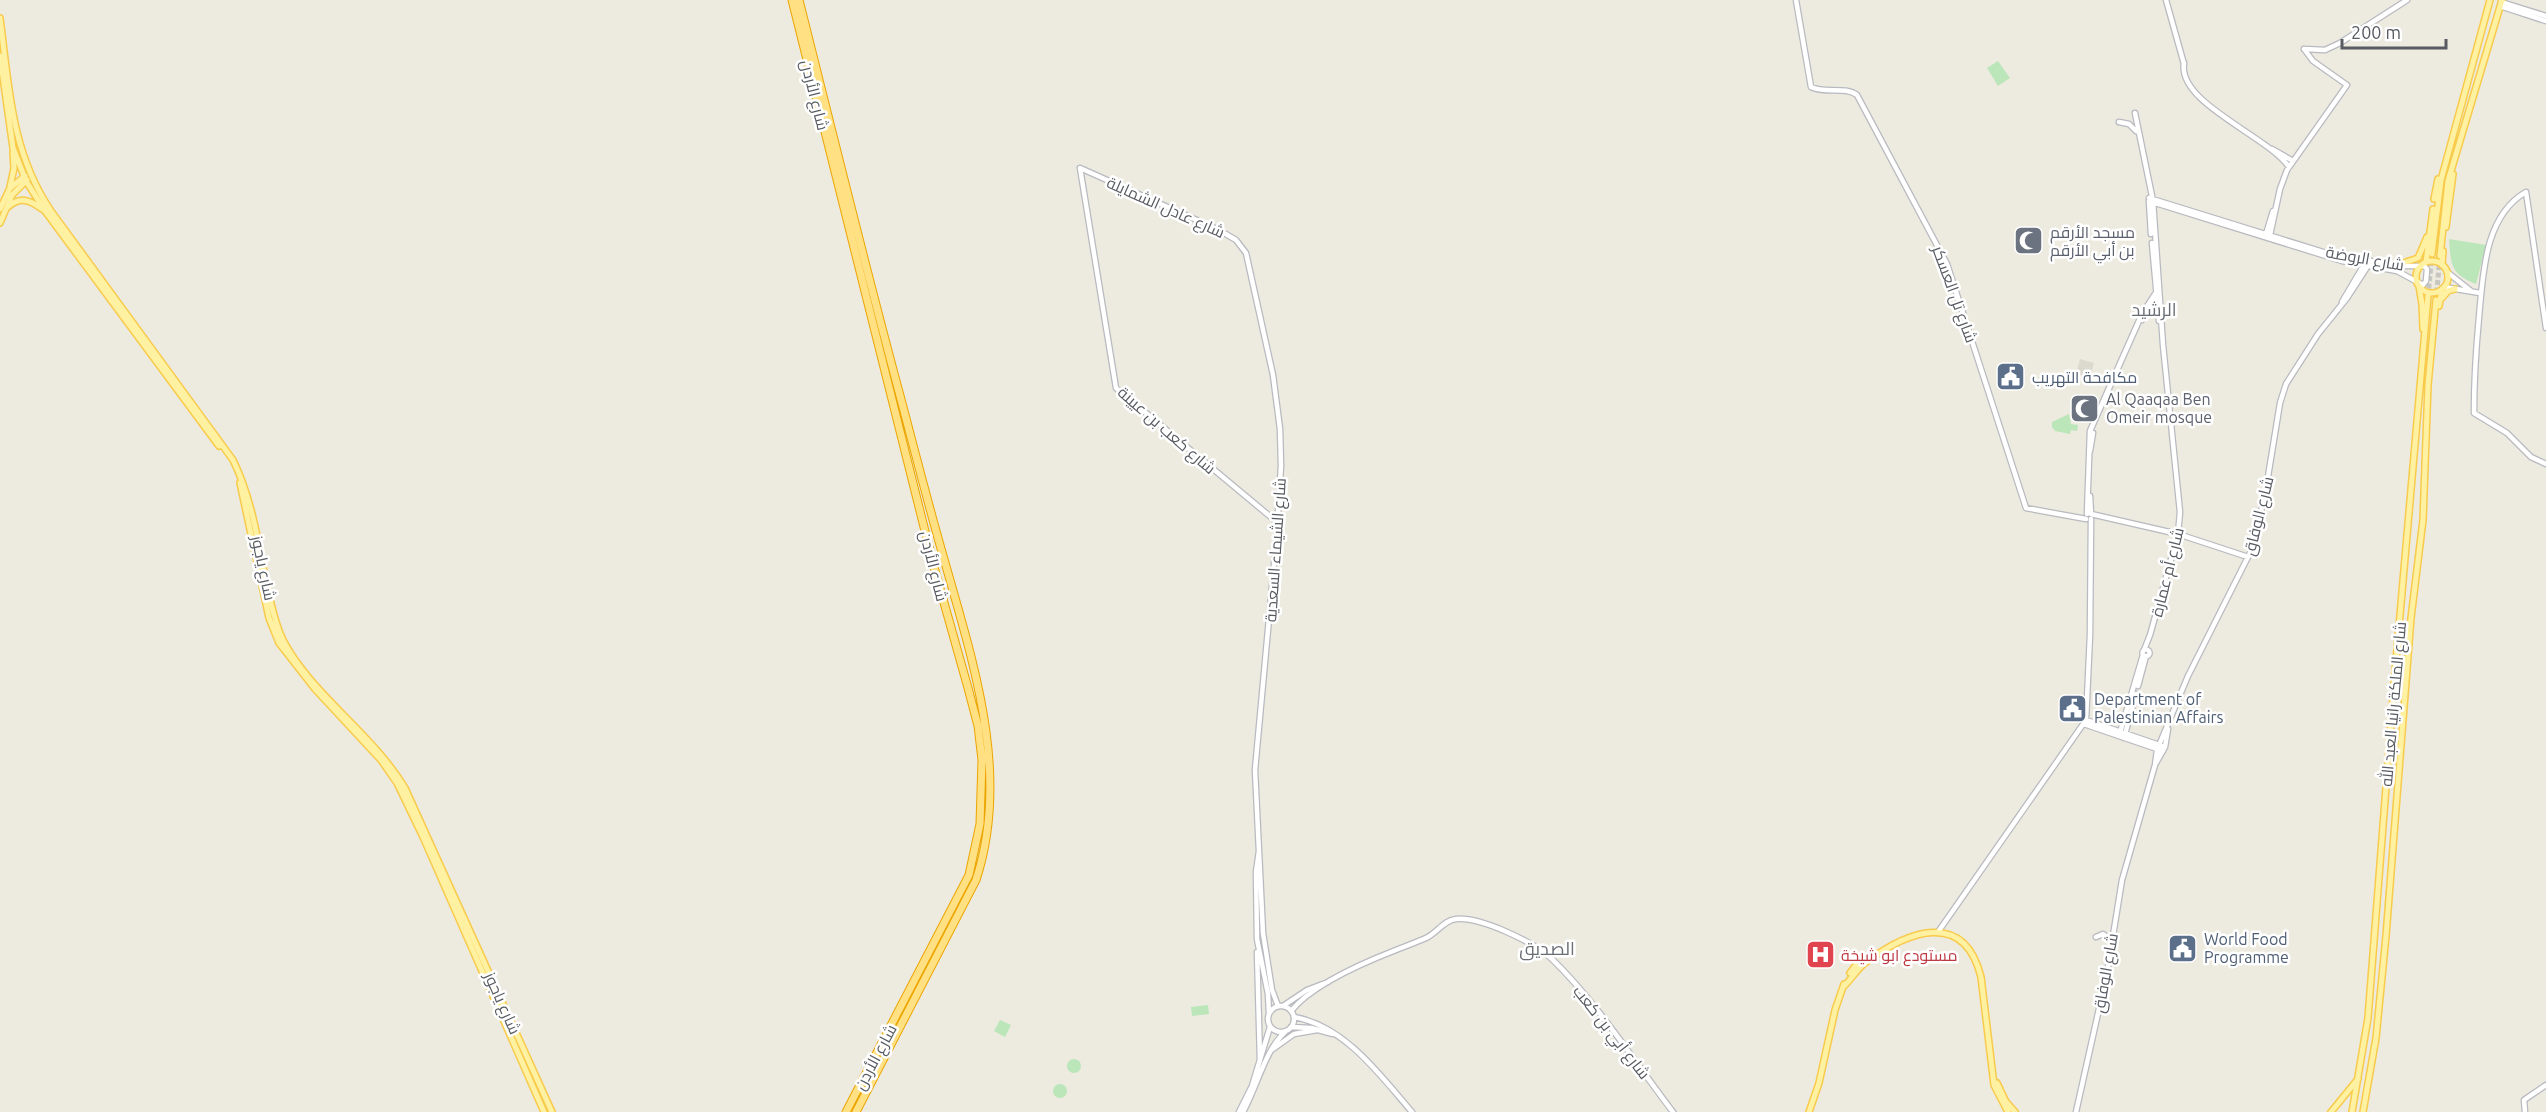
<svg xmlns="http://www.w3.org/2000/svg" width="2546" height="1112" font-family="Ubuntu,Cairo,sans-serif">
	<rect width="100%" height="100%" fill="#edeadf"/>
	<path fill="#dcd9ce" d="M2080,359L2094,363L2090,378L2076,374Z"/>
	<path fill="#bae6ba" d="M1998,61L2010,78L1998,86L1987,68Z
		M2449,239L2486,245L2476,284C2450,274 2451,264 2449,239Z
		M2069,414L2071,424L2078,425L2077,431L2071,430L2070,434L2055,431L2052,427V422Z
		M1208,1005L1209,1014L1192,1016L1191,1007Z
		M1000,1020L1011,1025L1005,1037L994,1031Z
		M1067 1066a7 7 0 1 1 14 0a7 7 0 1 1-14 0Z
		M1053 1091a7 7 0 1 1 14 0a7 7 0 1 1-14 0Z"/>
	<g fill="none" stroke-linecap="round" stroke-linejoin="round">
		<path stroke="#c8c6c0" stroke-width="5" stroke-dasharray="5 2.5" stroke-linecap="butt" d="M2428,296L2432,254
			M2436,300L2440,256"/>
		<defs>
			<path id="minor" d="M1796,0L1811,87C1825,94 1845,86 1857,95L1947,264L2026,508L2086,519
				M2166,0L2184,64
				M2501,2L2546,16
				M2500,6L2546,21
				M2304,49L2325,50L2340,43L2407,0
				M2184,63C2177,103 2268,136 2289,167
				M2135,113L2153,201L2163,345L2180,512L2178,534L2150,635L2144,650
				M2119,122L2129,124L2136,131
				M2272,149L2293,161
				M2149,198L2336,256L2404,266H2424L2427,269L2426,281L2423,285L2397,271L2342,261L2149,201
				M2149,201L2151,234
				M2266,234L2273,211
				M2270,235L2280,189L2287,170L2347,85L2313,61L2304,49
				M2152,243L2159,321
				M2447,272L2471,291
				M2444,287L2480,293
				M2342,302L2365,263
				M2142,320L2158,298
				M2546,328L2526,192C2484,216 2483,275 2479,317C2476,349 2474,381 2474,413L2507,433L2531,457L2546,464
				M2090,451L2093,433
				M2090,496L2091,514
				M2087,514L2090,431L2142,314L2159,288
				M2091,514L2178,534L2248,557
				M1278,523L1116,388L1080,168L1219,230L1236,240L1246,253L1273,375L1280,429L1281,466L1276,543L1255,770L1263,933L1272,990L1278,1006
				M2142.5 653a3.5 3.5 0 1 1 7 0a3.5 3.5 0 1 1-7 0Z
				M2138,686L2146,656
				M2086,720L2165,747
				M2084,724L2163,751
				M2119,736L2143,655
				M2124,738L2136,694
				M2156,763L2165,747L2168,729
				M1259,851L1256,872L1257,939L1268,994L1269,1014
				M1938,932L2086,720L2090,635L2091,519
				M2096,937L2103,934L2111,941
				M1257,952L1260,1061
				M1268 1019a13 13 0 1 1 26 0a13 13 0 1 1-26 0Z
				M1283,1006L1307,990L1328,982
				M1291,1011C1312,985 1365,962 1396,950C1406,946 1417,942 1426,938C1437,933 1444,920 1456,919C1481,917 1534,942 1552,959C1598,1004 1634,1061 1673,1112
				M1294,1017C1345,1026 1380,1075 1412,1112
				M1291,1027L1311,1028L1333,1034
				M1273,1049L1294,1034L1317,1030
				M1239,1112L1252,1086L1270,1027
				M1243,1112C1257,1087 1265,1050 1285,1032
				M2076,1112L2107,973L2122,880L2155,765L2157,750L2188,676L2252,549L2265,495L2280,403L2286,384L2318,334L2347,298L2371,261
				M2525,1112L2524,1100L2546,1085"/>
			<path id="major" d="M0,18C9,87 11,152 51,211L233,460C252,499 258,541 266,583C271,602 274,622 283,640C311,694 372,733 405,788L552,1112
				M0,56L13,148L26,181L45,211L219,446
				M10,187L14,168L13,152
				M2434,199L2438,179
				M8,207C20,196 30,200 42,209
				M0,209L10,188L25,176
				M0,223L12,195L27,180
				M2446,227L2453,174
				M2432,254L2441,180L2490,0
				M2440,256L2448,181L2502,0
				M2416 277a16 16 0 1 1 32 0a16 16 0 1 1-32 0Z
				M2426,262L2433,209
				M2397,265L2418,258L2427,237
				M2442,265L2443,251
				M2419,286L2422,304L2423,329
				M2442,298L2448,291L2455,289
				M2439,306L2442,289
				M240,483L269,618L279,643L315,689L381,760L397,783L423,837L544,1112
				M1850,973L1856,965L1867,957
				M1843,987C1851,980 1856,970 1865,963C1906,932 1964,908 1981,977L1994,1085L2008,1112
				M1997,1083L2006,1102L2015,1112
				M1809,1112L1819,1083L1835,1010L1844,984
				M2331,1112L2358,1079
				M2352,1112L2368,1018L2395,672L2428,296
				M2363,1112L2376,1038L2386,936L2411,618L2423,520L2428,385L2436,300"/>
			<path id="highway" d="M792,0L934,567L968,688L978,726L982,760L980,824L969,875L846,1112
				M799,0C832,131 864,262 899,392C914,448 928,504 944,559C973,662 1011,774 976,880L856,1112"/>
		</defs>
		<use href="#minor" stroke="#b8bac0" stroke-width="7"/>
		<use href="#major" stroke="#f8cb4d" stroke-width="8"/>
		<use href="#highway" stroke="#eca500" stroke-width="9"/>
		<use href="#minor" stroke="#fff" stroke-width="4.5"/>
		<use href="#major" stroke="#fff1a2" stroke-width="5"/>
		<use href="#highway" stroke="#ffe184" stroke-width="7"/>
	</g>
	<defs>
		<symbol id="mosque-square" viewBox="-11 -11 22 22"><rect x="-9" y="-9" width="18" height="18" rx="4" fill="#6b7280" stroke="#fff"/><path d="M3.5-4.9A6 6 0 1 0 3.5 4.9A5 5 0 1 1 3.5-4.9Z" fill="#fff"/></symbol>
		<symbol id="civic-square" viewBox="-11 -11 22 22"><rect x="-9" y="-9" width="18" height="18" rx="4" fill="#5c6f8a" stroke="#fff"/><path d="M-.6-6.5H3V-4.5H.6V-3L4-1V1h2V6H-6V1h2V-1L-.6-3ZM-1.2 2.5V6h2.4V2.5Z" fill="#fff"/></symbol>
		<symbol id="hospital-square" viewBox="-11 -11 22 22"><rect x="-9" y="-9" width="18" height="18" rx="4" fill="#e0444e" stroke="#fff"/><path d="M-5-5h3v3.5h4V-5h3V5h-3V1.5h-4V5h-3Z" fill="#fff"/></symbol>
	</defs>
	<g fill-rule="evenodd">
		<use href="#mosque-square" x="2012" y="224" width="33" height="33"/>
		<use href="#civic-square" x="1994" y="360" width="33" height="33"/>
		<use href="#mosque-square" x="2068" y="392" width="33" height="33"/>
		<use href="#civic-square" x="2056" y="692" width="33" height="33"/>
		<use href="#civic-square" x="2166" y="932" width="33" height="33"/>
		<use href="#hospital-square" x="1804" y="938" width="33" height="33"/>
	</g>
	<g text-anchor="middle" dominant-baseline="central" stroke-width="5" stroke-linejoin="round" paint-order="stroke">
		<g font-size="16" fill="#585c62" stroke="#fff">
			<text transform="translate(815 95) rotate(76)">شارع الأردن</text>
			<text transform="translate(1166 207) rotate(24)">شارع عادل الشمايلة</text>
			<text transform="translate(2365 258) rotate(10)">شارع الروضة</text>
			<text transform="translate(1955 294) rotate(70)">شارع تل العسكر</text>
			<text transform="translate(1167 430) rotate(41)">شارع كعب بن عيينة</text>
			<text transform="translate(2258 516) rotate(-76)">شارع الوفاق</text>
			<text transform="translate(1275 550) rotate(-86)">شارع الشيماء السعدية</text>
			<text transform="translate(934 566) rotate(76)">شارع الأردن</text>
			<text transform="translate(264 568) rotate(78)">شارع ياجوز</text>
			<text transform="translate(2167 572) rotate(-76)">شارع أم عمارة</text>
			<text transform="translate(2393 704) rotate(-85)">شارع الملكة رانيا العبد الله</text>
			<text transform="translate(2105 973) rotate(-80)">شارع الوفاق</text>
			<text transform="translate(503 1003) rotate(66)">شارع ياجوز</text>
			<text transform="translate(1612 1032) rotate(52)">شارع أبي بن كعب</text>
			<text transform="translate(875 1057) rotate(-62)">شارع الأردن</text>
		</g>
		<g font-size="16" fill="#5b616d" stroke="#fff" text-anchor="start">
			<text x="2050" y="232">مسجد الأرقم<tspan x="2050" dy="18">بن أبي الأرقم</tspan></text>
			<text x="2106" y="399">Al Qaaqaa Ben<tspan x="2106" dy="18">Omeir mosque</tspan></text>
		</g>
		<g font-size="16" fill="#4e5e75" stroke="#fff" text-anchor="start">
			<text x="2032" y="377">مكافحة التهريب</text>
			<text x="2094" y="699">Department of<tspan x="2094" dy="18">Palestinian Affairs</tspan></text>
			<text x="2204" y="939">World Food<tspan x="2204" dy="18">Programme</tspan></text>
		</g>
		<g font-size="16" fill="#be3a42" stroke="#fff" text-anchor="start">
			<text x="1841" y="955">مستودع ابو شيخة</text>
		</g>
		<g font-size="18" fill="#696e74" stroke="#fff">
			<text x="2154" y="309">الرشيد</text>
			<text x="1547" y="948">الصديق</text>
		</g>
	</g>
	<path d="M2342 39v9h104v-9" fill="none" stroke="#585c62" stroke-width="3"/>
	<text x="2351" y="39" font-size="18" fill="#585c62" stroke="#ffffff" stroke-width="4.5" paint-order="stroke">200 m</text>
</svg>
